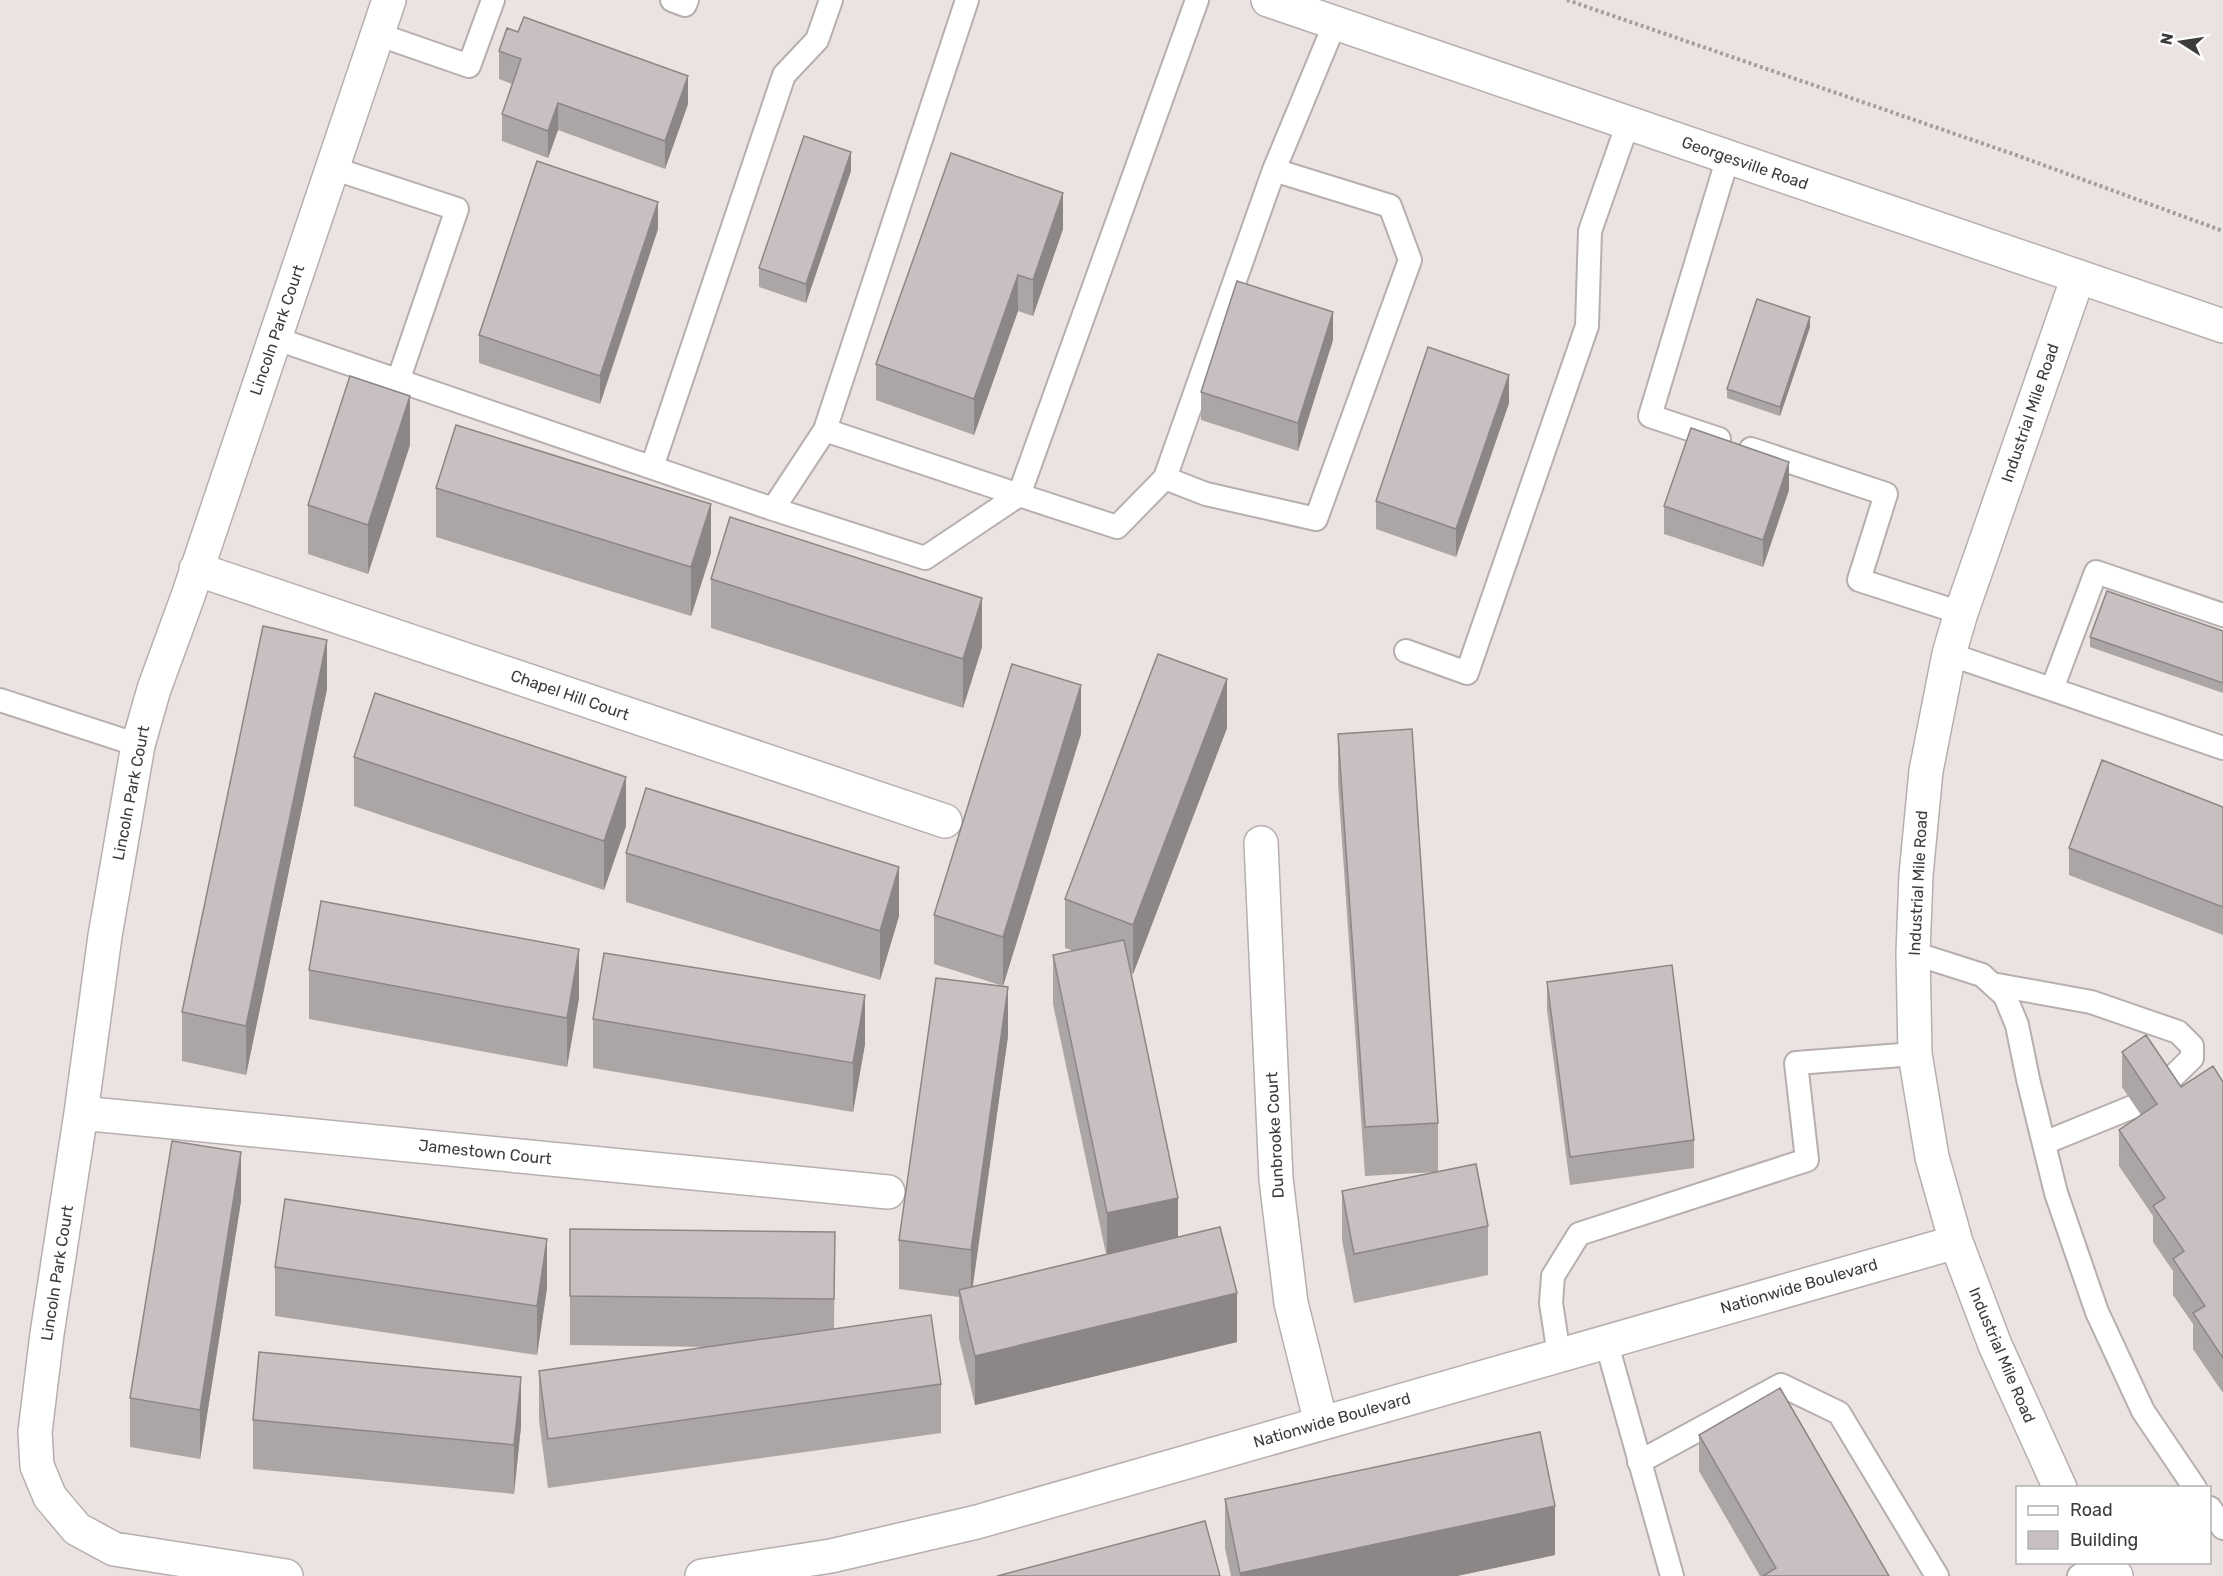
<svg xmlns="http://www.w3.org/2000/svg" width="2223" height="1576" font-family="Rubik,sans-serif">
	<rect width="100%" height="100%" fill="#eae3e2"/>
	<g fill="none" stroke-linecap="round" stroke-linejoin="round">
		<defs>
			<path id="lane" d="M672,0L685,5L687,0
				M967,0L825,430L1019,495L1197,0
				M377,34L469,66L493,0
				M332,168L457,209L398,381
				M1274,170L1165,478L1206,494L1316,519L1410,260L1390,206L1274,170L1335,23
				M274,338L773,509L825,430
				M1719,439L1650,416L1728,157
				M1751,449L1886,494L1859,580L1961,613
				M652,467L784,75L817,40L831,0
				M773,509L925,558L1019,495L1117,527L1165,478
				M1406,651L1467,673L1587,326L1590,231L1628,123
				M1949,654L2223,748
				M2052,689L2096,572L2223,615
				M0,700L138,745
				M1913,953L1982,975L2005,996L2017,1025L2028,1079L2056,1193L2097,1312L2143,1411L2195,1488
				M1992,984L2091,1002L2178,1032L2192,1046V1058L2159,1090
				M2044,1143L2135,1106
				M1606,1341L1672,1576
				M1559,1355L1551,1303L1553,1276L1579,1234L1807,1160L1796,1063L1915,1054
				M1639,1462L1781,1385L1839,1413L1937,1576
				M2210,1508L2223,1528
				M2079,1576L2101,1562"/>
			<path id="street" d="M196,569L945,821
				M1261,843L1276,1179L1291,1303L1321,1423
				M81,1113L888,1192
				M2060,1488L1995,1345L1956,1242L1932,1157L1915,1054L1913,953L1916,875L1926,771L1949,654L1961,613L2078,277
				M2104,1562L2116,1576
				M286,1576L114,1549L77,1529L50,1497L37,1466L35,1432L47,1334L81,1113L105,936L138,745L154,689L188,596L389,0
				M702,1576L831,1556L977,1522L1956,1242"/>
			<path id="secondary" d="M1268,0L2223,326"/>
		</defs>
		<use href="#lane" stroke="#b6afae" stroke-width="26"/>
		<use href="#street" stroke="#b6afae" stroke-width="36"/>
		<use href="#secondary" stroke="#b6afae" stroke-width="36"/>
		<path stroke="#a39e9d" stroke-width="4" stroke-dasharray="3 3" stroke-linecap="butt" d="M1567,0L2016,155L2223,231"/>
		<use href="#lane" stroke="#fff" stroke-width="22"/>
		<use href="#street" stroke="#fff" stroke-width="33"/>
		<use href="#secondary" stroke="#fff" stroke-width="33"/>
	</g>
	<path fill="#aca5a5" d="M499,51L688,104L665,169L558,130L548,158L502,141V114L512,84L499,79Z
		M851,171L806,303L759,287V268Z
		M658,229L600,404L479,363V335Z
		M1063,229L1033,316L1018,311L974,435L876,400V364Z
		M1810,327L1780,416L1727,398V389Z
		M1333,340L1298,451L1201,420V392Z
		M1509,403L1456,557L1376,529V501Z
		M410,445L368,574L308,554V505Z
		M436,488L711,553L691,616L436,537Z
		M1789,490L1763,567L1664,534V506Z
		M711,579L982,647L963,708L711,628Z
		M2223,631V693L2090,647V637Z
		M327,689L246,1075L182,1061V1012Z
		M1227,728L1133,974L1130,972L1178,1237L1237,1342L975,1405L959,1339V1297L899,1289V1240L1008,1036L972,1287L1106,1254L1053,1004V955L1074,951L1065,948V899Z
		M1081,734L1003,986L934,964V915Z
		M1338,734L1438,1123V1171L1488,1226V1275L1354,1303L1342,1240V1191L1436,1172L1365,1176L1338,783Z
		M354,757L626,826L604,890L354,806Z
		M2223,807V935L2069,875V848Z
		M626,853L899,916L880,980L626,902Z
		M309,970L579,998L567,1067L309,1019Z
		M1547,982L1694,1140V1168L1570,1185L1547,1010Z
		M593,1019L865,1044L853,1112L593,1068Z
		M2122,1052L2181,1087L2223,1082V1393L2193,1349V1324L2173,1295V1271L2153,1242V1216L2119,1166V1130L2141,1115L2122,1087Z
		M241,1201L200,1459L130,1447V1398Z
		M570,1229L835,1232L834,1329L941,1384V1433L548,1488L539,1420V1371L709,1347L570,1345Z
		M275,1267L547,1288L537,1355L275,1316Z
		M253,1420L521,1426L514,1494L253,1469Z
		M1699,1435L1889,1576H1760L1699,1471Z
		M1225,1499L1555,1555L1457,1576H1231L1225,1548Z"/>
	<path fill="#8c8686" d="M688,76V104L665,169V141Z
		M558,103V130L548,158V131Z
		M851,152V171L806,303V284Z
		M1063,193V229L1033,316V280Z
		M658,202V229L600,404V376Z
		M1018,275V311L974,435V399Z
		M1333,312V340L1298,451V423Z
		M1810,317V327L1780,416V407Z
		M1509,375V403L1456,557V529Z
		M410,396V445L368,574V525Z
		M1789,462V490L1763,567V540Z
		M711,504V553L691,616V567Z
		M982,598V647L963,708V659Z
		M327,640V689L246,1075V1026Z
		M1227,679V728L1133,974V925Z
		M1081,685V734L1003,986V937Z
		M626,777V826L604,890V841Z
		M899,867V916L880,980V931Z
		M579,949V998L567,1067V1018Z
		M1008,987V1036L971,1299V1250Z
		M865,995V1044L853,1112V1063Z
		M241,1152V1201L200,1459V1410Z
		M1178,1198V1247L1107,1262V1213Z
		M547,1239V1288L537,1355V1306Z
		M1237,1293V1342L975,1405V1356Z
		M521,1377V1426L514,1494V1445Z
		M1555,1506V1555L1457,1576H1240V1573Z"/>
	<path fill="#c8c0c0" stroke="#8c8686" stroke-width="1.5" d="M524,17L688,76L665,141L558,103L548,131L502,114L521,59L499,51L507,28L518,32Z
		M804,136L851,152L806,284L759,268Z
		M951,153L1063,193L1033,280L1018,275L974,399L876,364Z
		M537,161L658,202L600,376L479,335Z
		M1237,281L1333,312L1298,423L1201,392Z
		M1757,299L1810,317L1780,407L1727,389Z
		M1428,347L1509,375L1456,529L1376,501Z
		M350,376L410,396L368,525L308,505Z
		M456,425L711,504L691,567L436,488Z
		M1691,428L1789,462L1763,540L1664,506Z
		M730,517L982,598L963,659L711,579Z
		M2107,591L2223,631V683L2090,637Z
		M263,626L327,640L246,1026L182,1012Z
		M1158,654L1227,679L1133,925L1065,899Z
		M1012,664L1081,685L1003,937L934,915Z
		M375,693L626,777L604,841L354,757Z
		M1412,729L1438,1123L1365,1127L1338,734Z
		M2102,760L2223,807V907L2069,848Z
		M646,788L899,867L880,931L626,853Z
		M321,901L579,949L567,1018L309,970Z
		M1124,940L1178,1198L1107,1213L1053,955Z
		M604,953L865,995L853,1063L593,1019Z
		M1672,965L1694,1140L1570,1157L1547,982Z
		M936,978L1008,987L971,1250L899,1240Z
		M2146,1035L2181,1087L2213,1066L2223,1082V1358L2193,1313L2205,1306L2173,1259L2184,1251L2153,1206L2165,1198L2119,1130L2157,1104L2122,1052Z
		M172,1141L241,1152L200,1410L130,1398Z
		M1476,1164L1488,1226L1354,1254L1342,1191Z
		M285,1199L547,1239L537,1306L275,1267Z
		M1220,1227L1237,1293L975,1356L959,1290Z
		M570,1229L835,1232L834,1299L570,1296Z
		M931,1315L941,1384L548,1439L539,1371Z
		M259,1352L521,1377L514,1445L253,1420Z
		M1780,1388L1889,1576H1763L1776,1568L1699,1435Z
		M1540,1432L1555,1506L1240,1573L1225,1499Z
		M1205,1521L1220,1576H997Z"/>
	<g text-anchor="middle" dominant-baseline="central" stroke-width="4.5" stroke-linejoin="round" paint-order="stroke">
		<g font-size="16" fill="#3e3b3b" stroke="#fff">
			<text transform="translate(1745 163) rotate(19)">Georgesville Road</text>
			<text transform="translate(277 330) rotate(-71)">Lincoln Park Court</text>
			<text transform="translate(2030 413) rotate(-71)">Industrial Mile Road</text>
			<text transform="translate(570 695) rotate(19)">Chapel Hill Court</text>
			<text transform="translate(131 793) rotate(-79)">Lincoln Park Court</text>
			<text transform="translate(1918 883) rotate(-87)">Industrial Mile Road</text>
			<text transform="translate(1275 1135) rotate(-93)">Dunbrooke Court</text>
			<text transform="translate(485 1152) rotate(6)">Jamestown Court</text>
			<text transform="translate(57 1273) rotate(-81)">Lincoln Park Court</text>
			<text transform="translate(1799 1286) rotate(-16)">Nationwide Boulevard</text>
			<text transform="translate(2002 1355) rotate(67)">Industrial Mile Road</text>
			<text transform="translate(1332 1420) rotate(-16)">Nationwide Boulevard</text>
		</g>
	</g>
	<rect x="2016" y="1486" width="195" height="78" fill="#ffffff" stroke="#b2b1b1" stroke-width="1.5"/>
	<rect x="2028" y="1506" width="30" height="9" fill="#ffffff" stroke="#b2b1b1" stroke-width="1.5"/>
	<text x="2070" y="1516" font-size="18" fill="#3e3b3b">Road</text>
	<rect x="2028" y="1531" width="30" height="18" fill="#c8c0c0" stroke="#b2b1b1" stroke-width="1.5"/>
	<text x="2070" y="1546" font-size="18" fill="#3e3b3b">Building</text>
	<g transform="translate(2181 42) rotate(282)" stroke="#ffffff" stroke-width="4.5" paint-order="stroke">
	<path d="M0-4.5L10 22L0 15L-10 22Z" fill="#3e3b3b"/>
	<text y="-9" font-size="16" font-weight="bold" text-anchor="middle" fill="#3e3b3b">N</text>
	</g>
</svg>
